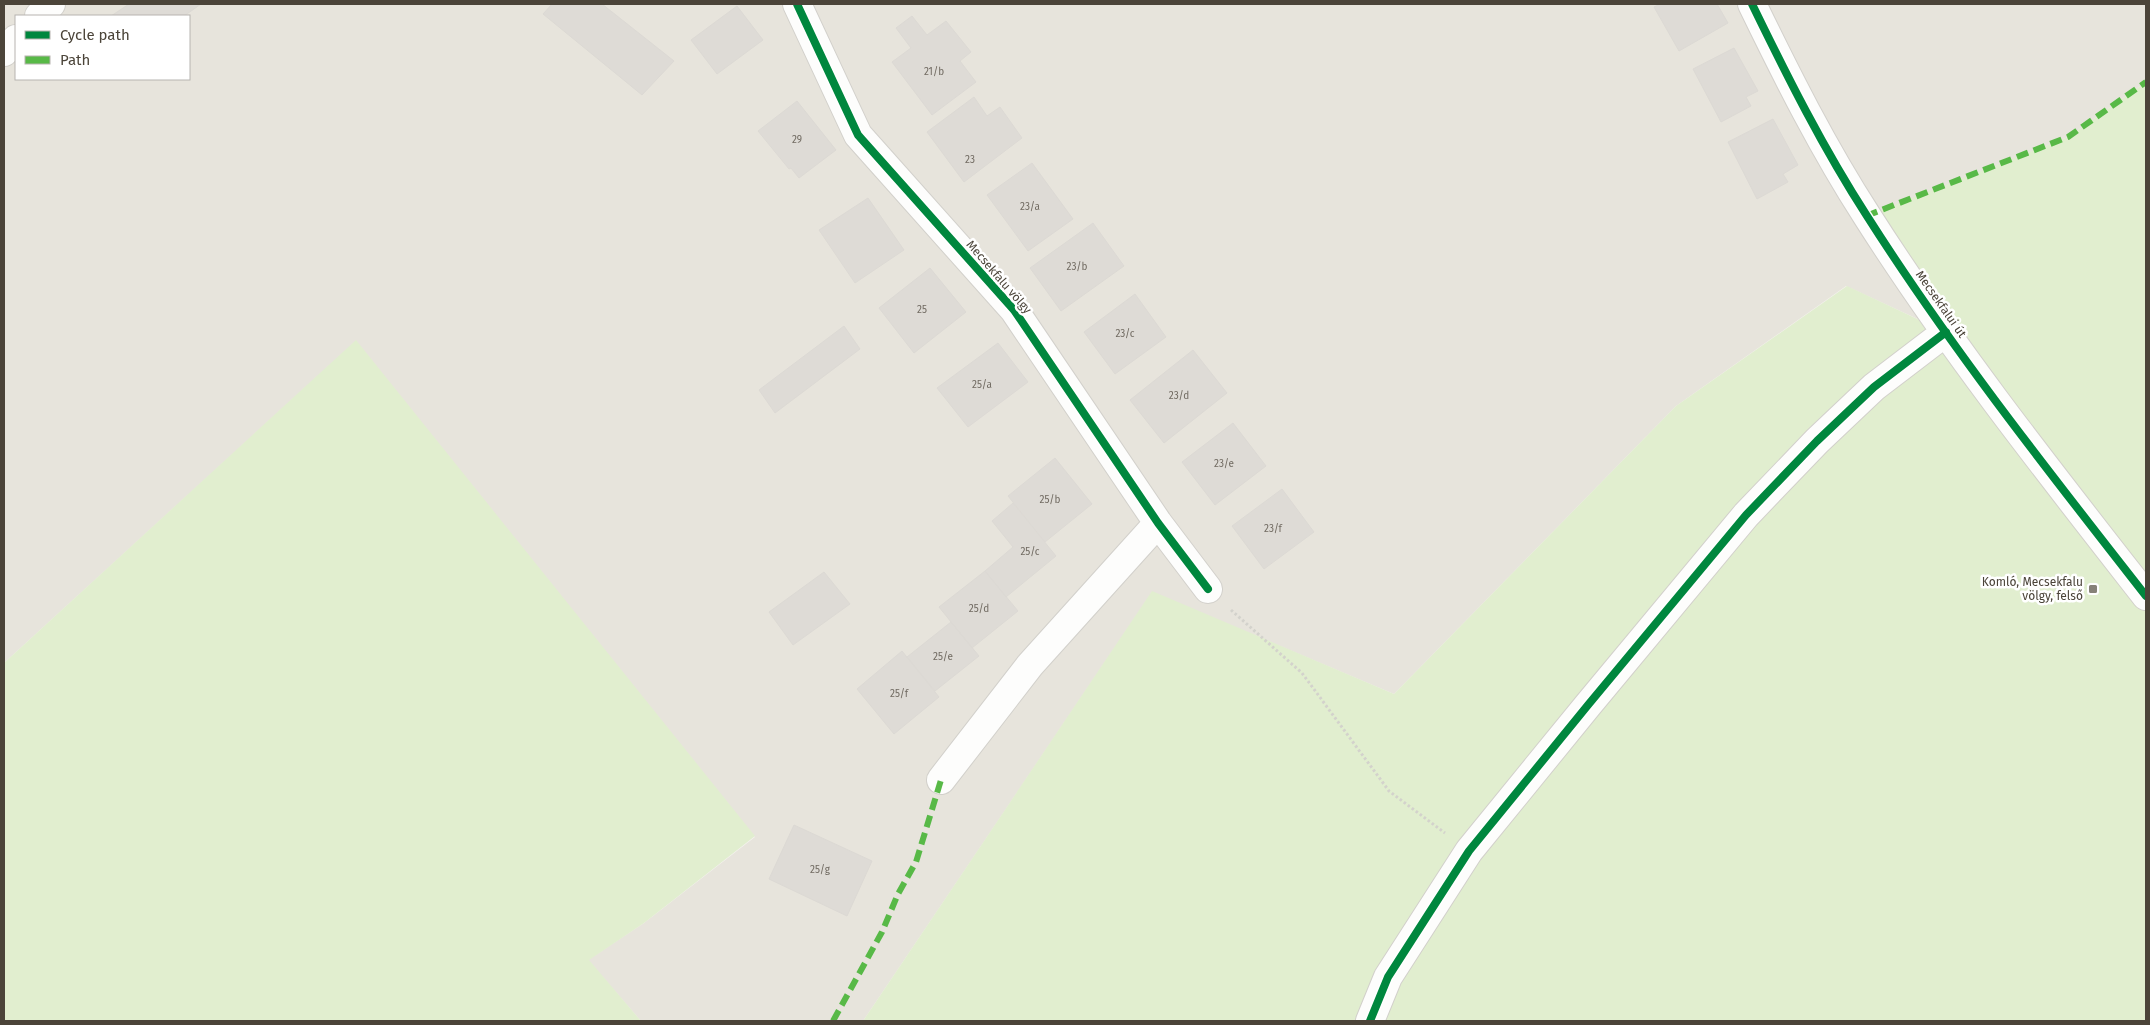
<svg xmlns="http://www.w3.org/2000/svg" width="2150" height="1025" font-family="'Fira Sans',sans-serif">
	<rect width="100%" height="100%" fill="#f4f2ee"/>
	<path fill="#e7e4dc" fill-rule="evenodd" d="M4,4H2146V82L2068,137L1976,174L1946,332L1846,286L1676,406L1394,694L1152,592L863,1021H641L588,960L644,923L755,837L356,341L4,663ZM16,16H189V79H16Z"/>
	<path fill="#e1eecf" d="M2146,82V1021H863L1152,591L1394,694L1676,406L1847,286L1945,332L1866,216L2068,137Z
		M356,340L755,836L644,923L589,960L641,1021H4V663Z"/>
	<path fill="#dedbd6" stroke="#dcd9d4" d="M129,4H201L184,16H111Z
		M552,4H602L674,61L642,95L543,14Z
		M1660,4H1717L1728,23L1679,51L1654,7Z
		M737,6L763,40L717,74L691,40Z
		M912,16L927,35L946,21L971,52L960,61L976,82L932,115L892,62L911,48L896,28Z
		M1734,48L1758,91L1746,97L1751,106L1721,122L1693,69Z
		M974,97L987,116L1000,107L1022,138L964,182L927,132Z
		M797,101L836,150L799,178L791,168L789,169L758,131Z
		M1773,119L1798,165L1783,174L1788,182L1757,199L1728,142Z
		M1032,163L1073,219L1028,251L987,195Z
		M868,198L904,250L855,283L819,230Z
		M1093,223L1124,266L1061,311L1030,268Z
		M930,268L966,312L914,353L879,308Z
		M1135,294L1166,337L1115,374L1084,332Z
		M844,326L860,349L775,413L759,390Z
		M998,343L1028,382L968,427L937,388Z
		M1193,350L1227,393L1164,443L1130,400Z
		M1233,423L1266,466L1215,505L1182,462Z
		M1055,458L1092,504L1045,542L1008,496Z
		M1282,489L1314,532L1264,569L1232,526Z
		M1013,503L1056,556L1006,597L985,571L1013,547L992,521Z
		M985,571L1018,611L972,648L939,607Z
		M824,572L850,604L793,645L769,612Z
		M951,622L979,656L935,691L907,657Z
		M902,651L939,697L894,734L857,689Z
		M794,825L872,861L847,916L769,879Z"/>
	<g fill="none" stroke-linecap="round" stroke-linejoin="round">
		<defs>
			<path id="minor" d="M797,4L858,135L1014,310L1158,523L1208,589
				M1752,4C1787,76 1823,148 1867,216C1951,348 2049,472 2146,596
				M39,16L51,4
				M4,52L16,39
				M941,780L1030,665L1158,523
				M1370,1021L1388,977L1469,851L1588,705L1746,515L1817,441L1874,387L1946,332"/>
		</defs>
		<use href="#minor" stroke="#d2d0cb" stroke-width="30"/>
		<path stroke="#d3d2cc" stroke-width="3" stroke-dasharray="2.5 2.5" stroke-linecap="butt" d="M1231,610L1302,673L1389,791L1445,833"/>
		<use href="#minor" stroke="#fdfdfc" stroke-width="28"/>
		<path stroke="#58b947" stroke-width="6" stroke-dasharray="12 6" stroke-linecap="butt" d="M1866,216L2068,137L2146,82
			M833,1021L882,932L898,894L916,862L941,780"/>
		<defs>
			<path id="cycleway" d="M797,4L858,135L1014,310L1158,523L1208,589
				M1752,4C1787,76 1823,148 1867,216C1951,348 2049,472 2146,596
				M1370,1021L1388,977L1469,851L1588,705L1746,515L1817,441L1874,387L1946,332"/>
		</defs>
		<use href="#cycleway" stroke="#fff" stroke-width="11"/>
		<use href="#cycleway" stroke="#00873e" stroke-width="8"/>
	</g>
	<rect fill="#868178" stroke="#fff" stroke-width="2" x="2088" y="584" width="10" height="10" rx="2.5"/>
	<g text-anchor="middle" dominant-baseline="central" stroke-width="5" stroke-linejoin="round" paint-order="stroke">
		<g font-size="10" fill="#706a61">
			<text x="934" y="72">21/b</text>
			<text x="797" y="140">29</text>
			<text x="970" y="160">23</text>
			<text x="1030" y="207">23/a</text>
			<text x="1077" y="267">23/b</text>
			<text x="922" y="310">25</text>
			<text x="1125" y="334">23/c</text>
			<text x="982" y="385">25/a</text>
			<text x="1179" y="396">23/d</text>
			<text x="1224" y="464">23/e</text>
			<text x="1050" y="500">25/b</text>
			<text x="1273" y="529">23/f</text>
			<text x="1030" y="552">25/c</text>
			<text x="979" y="609">25/d</text>
			<text x="943" y="657">25/e</text>
			<text x="899" y="694">25/f</text>
			<text x="820" y="870">25/g</text>
		</g>
		<g font-size="12" fill="#4b4439" stroke="#fff">
			<text transform="translate(999 277) rotate(49)">Mecsekfalu völgy</text>
			<text transform="translate(1941 304) rotate(55)">Mecsekfalui út</text>
		</g>
		<g font-size="12" fill="#4b4439" stroke="#fff" text-anchor="end">
			<text x="2083" y="582">Komló, Mecsekfalu<tspan x="2083" dy="14">völgy, felső</tspan></text>
		</g>
	</g>
	<rect width="2150" height="1025" fill="none" stroke="#4b4439" stroke-width="10"/>
	<rect x="15" y="15" width="175" height="65" fill="#ffffff" stroke="#b7b4b0"/>
	<rect x="25" y="31" width="25" height="8" fill="#00873e" stroke="#b7b4b0"/>
	<text x="60" y="40" font-size="15" fill="#4b4439">Cycle path</text>
	<rect x="25" y="56" width="25" height="8" fill="#58b947" stroke="#b7b4b0"/>
	<text x="60" y="65" font-size="15" fill="#4b4439">Path</text>
</svg>
